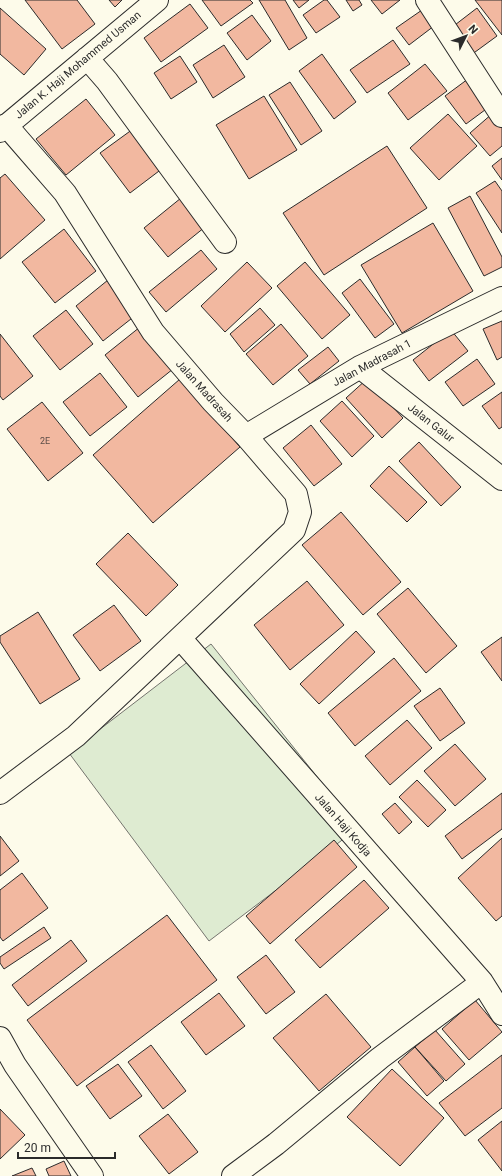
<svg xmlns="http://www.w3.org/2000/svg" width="502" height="1176" font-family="Roboto,sans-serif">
	<rect width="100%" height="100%" fill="#fdfbea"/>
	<path fill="#deebd1" stroke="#74746e" d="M211,644L358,828L209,941L69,753Z"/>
	<path fill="#f2b8a0" stroke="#2b2b2b" d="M25,0H77L95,24L62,49Z
		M109,0H122L115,7Z
		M202,0H250L253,3L221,26Z
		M259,0H285L307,38L289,50Z
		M293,0H309L299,8Z
		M324,0H327L340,17L316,33L303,15Z
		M346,0H359L362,5L353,11Z
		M371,0H400L382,14Z
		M475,0H502V35Z
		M190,4L208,28L161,62L144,38Z
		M0,8L46,49L24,75L0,54Z
		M477,8L497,36L471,55L451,28Z
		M422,10L434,26L409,45L396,28Z
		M252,15L271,41L247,60L227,33Z
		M393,40L410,64L367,93L350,70Z
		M224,45L245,77L213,98L193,65Z
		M322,54L356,102L334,119L299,71Z
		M180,56L197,82L171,99L154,73Z
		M425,64L447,91L408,120L388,93Z
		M472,76L493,104L466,124L445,96Z
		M290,82L322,131L301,145L269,95Z
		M264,96L297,150L249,179L216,125Z
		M86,99L115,135L66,175L36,139Z
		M493,113L502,124V146L490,156L470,133Z
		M448,114L477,146L439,180L410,148Z
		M133,129L163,168L130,193L100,153Z
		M387,146L427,208L324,275L283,213Z
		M502,158V180L492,166Z
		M5,174L45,220L0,259V178Z
		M495,181L502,191V233L476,193Z
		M470,196L502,257V267L484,276L448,208Z
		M181,198L205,227L168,257L144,228Z
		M433,223L473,291L402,333L361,265Z
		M64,229L96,271L55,303L22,262Z
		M201,250L217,269L166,312L149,292Z
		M247,262L272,288L225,332L201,306Z
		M305,262L350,315L322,339L277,286Z
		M360,279L394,324L375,338L342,293Z
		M108,280L136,315L103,341L76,306Z
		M260,308L275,325L244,352L230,334Z
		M66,310L93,344L60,370L33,336Z
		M502,321V357L497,360L483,329Z
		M281,324L308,356L273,385L246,354Z
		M140,327L173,369L138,397L105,355Z
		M451,330L468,351L429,381L413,360Z
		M0,334L33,376L3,400L0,396Z
		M328,347L339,361L310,384L298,370Z
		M477,359L495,384L463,406L445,382Z
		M100,373L127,407L90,436L63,402Z
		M180,379L240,447L153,523L93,455Z
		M367,379L403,418L382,438L346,398Z
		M502,392V427L499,429L482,406Z
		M342,401L374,436L352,457L320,421Z
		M42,402L83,453L48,481L7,429Z
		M311,425L342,464L314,486L283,448Z
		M419,442L461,487L441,506L399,461Z
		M389,466L427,502L407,522L370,486Z
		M341,512L401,582L363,615L302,545Z
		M128,533L178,585L146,616L96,564Z
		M307,581L344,625L290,670L254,625Z
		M408,588L457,646L426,673L377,614Z
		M114,605L141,641L100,671L73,635Z
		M38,612L80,679L40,704L0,642V636Z
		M356,631L375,652L319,704L300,684Z
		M502,637V681L481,652Z
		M394,658L421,691L355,746L328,713Z
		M440,688L465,723L440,741L414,706Z
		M407,720L432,748L390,785L365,756Z
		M455,744L486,779L455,806L424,771Z
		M417,780L446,810L428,827L399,797Z
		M502,793V829L462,859L445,836Z
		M395,803L412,822L399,834L382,814Z
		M0,836L19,861L0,876Z
		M502,838V916L496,921L458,878Z
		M334,840L357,867L270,944L246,916Z
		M22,873L48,908L3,941L0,937V890Z
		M364,880L389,908L320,968L295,940Z
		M167,915L217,980L77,1086L27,1020Z
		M44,927L51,938L4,969L0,963V957Z
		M71,940L87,961L28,1006L12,985Z
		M266,955L295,992L266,1014L237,977Z
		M219,993L245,1026L206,1055L181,1022Z
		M326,994L371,1047L319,1091L273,1038Z
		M475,1000L502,1032L469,1060L442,1029Z
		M435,1030L465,1064L446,1081L415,1047Z
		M151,1045L186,1091L163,1109L128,1062Z
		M415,1047L444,1081L427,1096L398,1062Z
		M502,1055V1108L465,1136L439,1103Z
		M118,1064L142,1096L110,1119L86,1086Z
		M392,1069L444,1118L400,1166L347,1117Z
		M0,1109L25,1135L0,1159Z
		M168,1114L198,1152L169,1174L139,1136Z
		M502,1121V1171L478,1140Z
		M64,1161L71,1176H49L46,1169Z
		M32,1168L36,1176H12Z"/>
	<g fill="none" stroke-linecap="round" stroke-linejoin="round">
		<defs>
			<path id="minor" d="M427,0L502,116
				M87,58L107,81L225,242
				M0,131L157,0
				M360,367L502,479
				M246,436L360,367L502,298
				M180,638L482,982L502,1014
				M0,793L76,736L294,530L300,512L296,494L246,436L213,402L153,332L65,193L6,125
				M0,1038L15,1065L92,1176
				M233,1176L276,1144L380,1058L482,982"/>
		</defs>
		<use href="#minor" stroke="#2b2b2b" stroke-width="24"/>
		<use href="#minor" stroke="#fdfbea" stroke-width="22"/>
	</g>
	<g text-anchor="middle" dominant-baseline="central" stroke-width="3" stroke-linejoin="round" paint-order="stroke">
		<g font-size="9" fill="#5d4e48">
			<text x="45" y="441">2E</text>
		</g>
		<g font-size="11" fill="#2b2b2b" stroke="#fdfbea">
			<text transform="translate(78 65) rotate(-40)">Jalan K. Haji Mohammed Usman</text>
			<text transform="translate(372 363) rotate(-28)">Jalan Madrasah 1</text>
			<text transform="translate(204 391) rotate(48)">Jalan Madrasah</text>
			<text transform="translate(431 423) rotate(38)">Jalan Galur</text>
			<text transform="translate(343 825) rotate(49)">Jalan Haji Kodja</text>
		</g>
	</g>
	<g transform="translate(466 36) rotate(48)" stroke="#fdfbea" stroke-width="3" paint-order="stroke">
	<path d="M0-3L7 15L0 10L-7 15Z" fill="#2b2b2b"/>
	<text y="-6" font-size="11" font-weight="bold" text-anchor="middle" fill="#2b2b2b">N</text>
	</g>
	<path d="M18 1152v6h97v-6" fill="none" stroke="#2b2b2b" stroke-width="2"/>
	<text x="24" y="1152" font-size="12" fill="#2b2b2b" stroke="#fdfbea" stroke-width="3" paint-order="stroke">20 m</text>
</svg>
